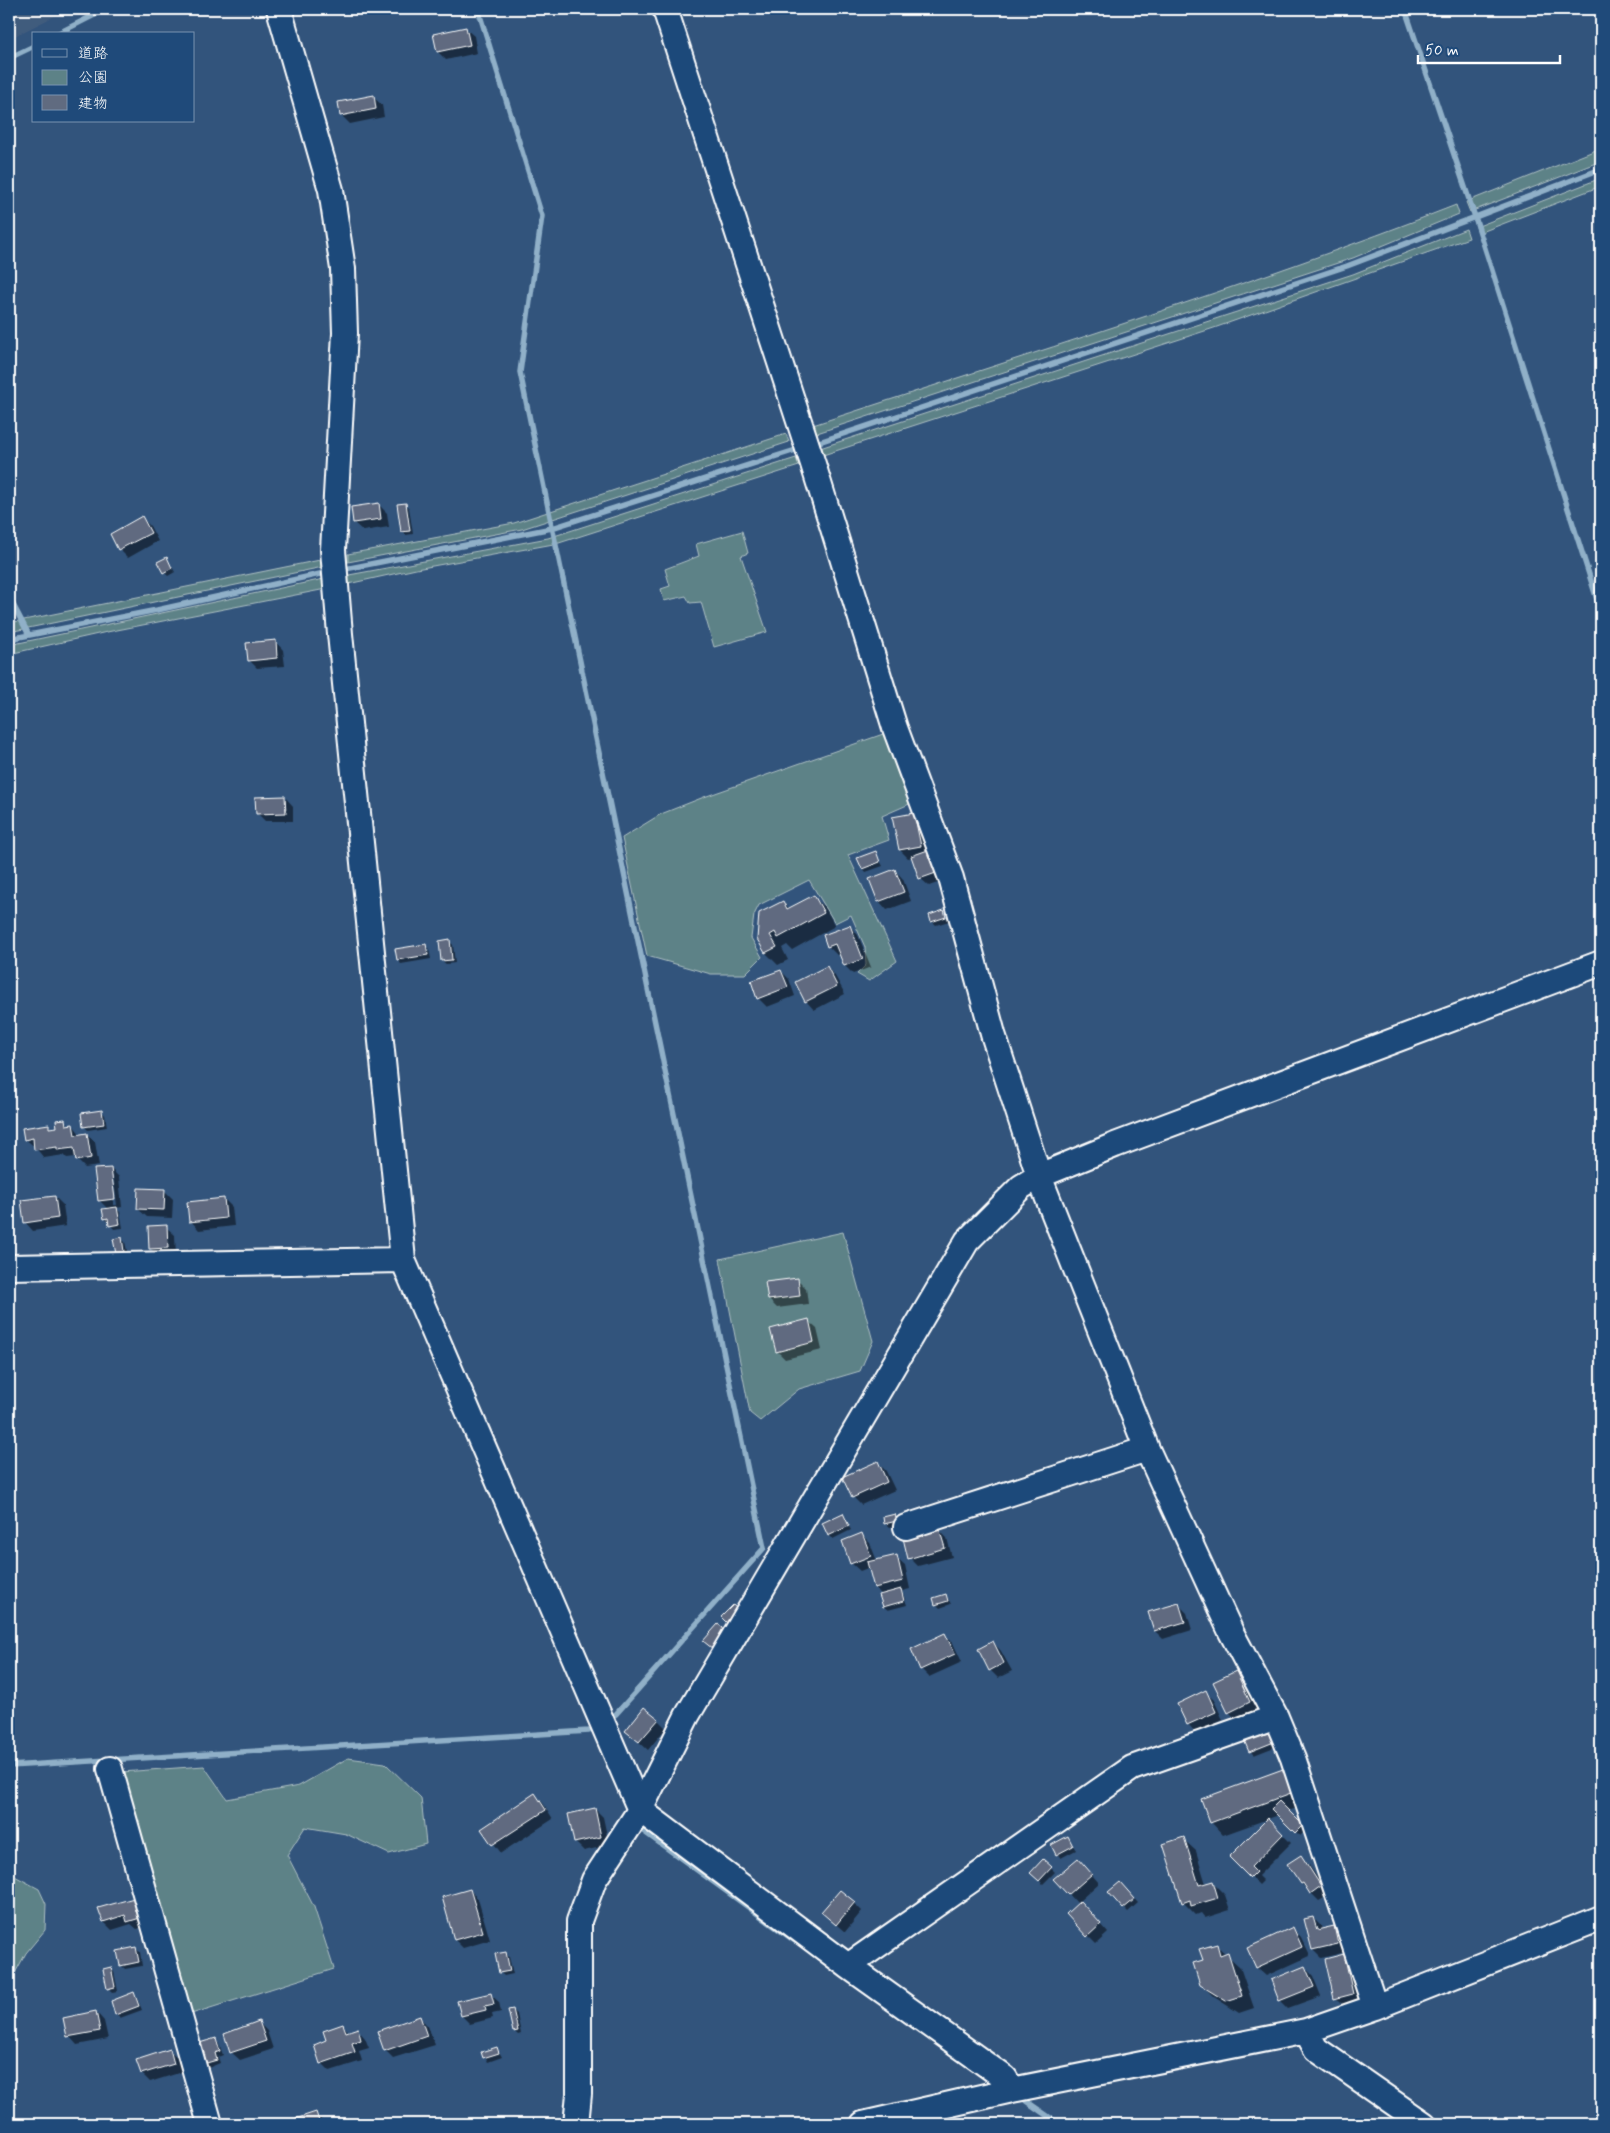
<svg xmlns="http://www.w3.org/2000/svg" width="1610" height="2133" font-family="Mynerve,'Klee One',sans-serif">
	<rect width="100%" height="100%" fill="#32547c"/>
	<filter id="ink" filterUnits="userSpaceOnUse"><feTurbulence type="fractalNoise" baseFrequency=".02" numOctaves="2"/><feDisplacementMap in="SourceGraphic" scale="10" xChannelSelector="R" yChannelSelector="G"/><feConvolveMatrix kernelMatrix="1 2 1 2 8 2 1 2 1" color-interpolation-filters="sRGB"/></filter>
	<g filter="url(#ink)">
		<path fill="#405b7d" d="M9,9H69L9,39Z"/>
		<path fill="#5d8287" stroke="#aec0c3" d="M1601,148V161L1470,212L1466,202Z
			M1601,178V186L1479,233L1476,227Z
			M1456,205L1459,214L1353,258L811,435L810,426C1026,355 1244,288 1456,205Z
			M1466,229L1469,238L1214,328L820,456L817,449L1353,274Z
			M786,434L789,442L522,529L348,562V554L514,523Z
			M796,458L799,466L559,543L416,569L348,584L349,575L548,538Z
			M742,531L748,553L741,556L767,632L714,647L701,602L690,603L686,596L664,601L661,589L670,586L665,569L699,556L696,544Z
			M320,560L323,567L9,632V623Z
			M324,579L326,589L107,632L9,654V645Z
			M886,733L914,802L882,816L889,840L848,855L897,961L869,981L857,974L866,965L865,947L851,915L835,923L809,880L759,905L754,915L751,938L762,957L745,974H711L647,956L622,838L661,814L704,797Z
			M843,1232L873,1341L860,1371L799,1389L760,1421L750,1413L720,1259Z
			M348,1758L385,1763L421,1798L426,1844L389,1854L346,1834L305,1827L287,1855L314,1907L334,1969L188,2015L122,1772L204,1766L227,1799L299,1786Z
			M9,1873L39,1889L46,1904L45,1930L26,1953L9,1984Z"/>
		<path fill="#0007" fill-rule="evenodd" d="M465,28L474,36L477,53L446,60L438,52Z
			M373,97L382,105L384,117L350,124L342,116Z
			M405,504L409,508L413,534L406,535L403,531Z
			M379,505L387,513L389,527L363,531L354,523Z
			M142,518L150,526L158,541L128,558L119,549L111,534Z
			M167,559L175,572L168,576L164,572Z
			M275,641L283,650L285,666L257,668L249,660Z
			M285,797L293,806V821H265L257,813Z
			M913,814L922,822L928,852L943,881L929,886L920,878L913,857L908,858L900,850Z
			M875,852L883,866L866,872L863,868Z
			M895,870L903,879L911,901L887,910L879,901Z
			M813,896L826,909L835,926L792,950L787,945L782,948L788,960L778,965L766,953L758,939L783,902L790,909Z
			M943,912L949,921L936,925L932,921Z
			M850,926L858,935L871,967L853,974L845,966L840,954L837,955L828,946Z
			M449,941L453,945L455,963L446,964L442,961Z
			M425,945L429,949L431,959L401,964L398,960Z
			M827,967L835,976L845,994L814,1010L806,1001Z
			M781,971L789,979L795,996L767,1007L759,999L752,982Z
			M101,1111L105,1115L107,1127L88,1130L84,1126Z
			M64,1120L70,1126L73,1125L81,1135L87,1134L95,1142L99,1166L85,1168L77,1160L76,1157L67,1158L64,1155L44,1158L35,1147L25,1139L48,1125L52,1129L58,1128Z
			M111,1169L119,1177L122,1207L116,1208L120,1212L123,1228L114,1229L105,1218L108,1209L99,1200ZM111,1176H113L117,1205H114Z
			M165,1191L173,1199L172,1218L147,1217L138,1209Z
			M55,1197L63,1205L66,1226L33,1231L25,1222Z
			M224,1199L232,1207L234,1226L199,1230L191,1221Z
			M166,1227L175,1235L176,1256H158L150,1248Z
			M121,1239L125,1242L128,1255L117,1253Z
			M797,1279L806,1288L808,1304L777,1308L769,1300Z
			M808,1321L817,1329L822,1350L785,1359L777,1351Z
			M878,1463L886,1471L895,1490L861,1505L853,1497Z
			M842,1515L851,1530L833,1539L829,1535Z
			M895,1515L899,1519L900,1525L889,1527L886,1524Z
			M939,1530L947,1538L952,1557L918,1566L910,1558Z
			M862,1535L870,1543L877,1561L896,1557L905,1565L910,1589L902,1591L907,1605L888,1610L884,1607L882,1595L875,1588L870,1567L860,1571L851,1563Z
			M946,1595L951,1604L940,1608L936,1604Z
			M1179,1605L1187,1613L1192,1630L1163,1639L1155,1631Z
			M945,1635L953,1643L962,1662L929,1677L921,1669Z
			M993,1642L1001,1651L1012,1671L998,1678L990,1670Z
			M1236,1673L1244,1681L1258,1710L1237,1720L1229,1712Z
			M1205,1692L1214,1700L1223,1720L1196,1733L1188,1724Z
			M658,1720L666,1728L648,1750L627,1731Z
			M1269,1732L1277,1746L1254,1755L1250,1751Z
			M1282,1770L1295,1783L1303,1806L1288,1811L1306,1830L1300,1836L1279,1815L1223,1835L1211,1822Z
			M535,1795L543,1803L553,1819L501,1853L483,1829Z
			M595,1809L603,1817L609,1845L584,1851L575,1842Z
			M1268,1820L1291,1843L1258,1876L1263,1881L1259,1885L1231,1857Z
			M1068,1838L1076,1850L1061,1858L1057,1854Z
			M1183,1839L1196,1851L1206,1884L1212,1882L1225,1895L1230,1910L1205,1918L1201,1913L1196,1915L1183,1902Z
			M1300,1857L1309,1865L1329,1895L1319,1901L1302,1884Z
			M1043,1861L1055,1872L1043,1884L1032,1873Z
			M1086,1868L1099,1883L1079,1901L1108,1933L1096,1944L1088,1936L1078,1904L1055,1879Z
			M1124,1887L1138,1903L1128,1912L1124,1908Z
			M470,1890L478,1899L490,1940L463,1948L455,1940L443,1898Z
			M133,1899L147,1926L137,1929L131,1924L112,1930L104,1922Z
			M854,1903L862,1911L845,1932L822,1912Z
			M1313,1918L1321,1926L1322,1930L1334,1928L1342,1936L1346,1952L1321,1958L1313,1950Z
			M1293,1929L1301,1937L1310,1956L1266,1976L1257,1968L1249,1948Z
			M1216,1945L1240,1967L1254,2008L1239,2013L1214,1997L1201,1984L1204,1961Z
			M136,1949L140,1952L142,1966L125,1969L121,1965Z
			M506,1953L509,1957L513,1974L504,1976L500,1972Z
			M1343,1956L1351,1964L1361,2002L1344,2006L1336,1998Z
			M1305,1967L1313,1976L1321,1996L1288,2008L1280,2000Z
			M110,1968L114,1972L118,1991L112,1992L108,1988Z
			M134,1994L137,1998L142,2010L120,2018L116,2014Z
			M490,1994L499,2002L501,2012L492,2014L493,2018L470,2024L462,2016Z
			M513,2010L517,2014L521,2034L518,2035L514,2031Z
			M96,2012L104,2021L108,2039L77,2045L69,2036Z
			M420,2018L428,2026L435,2045L393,2058L385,2050Z
			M259,2023L267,2031L273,2049L240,2060L231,2052Z
			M343,2025L349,2032L357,2029L365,2038L369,2048L359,2051L362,2061L330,2071L322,2063L327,2041Z
			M216,2039L219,2043L223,2055L218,2057L220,2063L208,2068L204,2064Z
			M497,2048L502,2057L488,2062L483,2052Z
			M169,2051L178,2059L182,2072L150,2082L142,2074Z
			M315,2113L325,2124H298L297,2119Z"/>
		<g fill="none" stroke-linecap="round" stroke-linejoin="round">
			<path stroke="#90b0c8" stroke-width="5.5" d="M478,9L542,216L520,372L764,1548L616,1714L607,1720
				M1405,9L1475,217L1601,612
				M57,34L106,9
				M9,58L34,46
				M813,444L1347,266L1601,169
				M340,570L552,528L802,448
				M9,597L29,635
				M9,639L157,610L329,572
				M9,1766L589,1731L599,1725
				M639,1828L795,1941
				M1026,2101L1059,2124"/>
		</g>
		<path fill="#606b80" stroke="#fff" d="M466,27L470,45L437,52L433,34Z
			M374,95L376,109L340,116L338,102Z
			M379,503L381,519L353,523L351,507Z
			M406,503L410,531L401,532L397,504Z
			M142,516L151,533L118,550L110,534Z
			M167,557L172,568L163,573L157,562Z
			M276,640L277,658L248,661L246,643Z
			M285,796L286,813L256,814L255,797Z
			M914,813L921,846L899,850L892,817Z
			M928,850L936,873L919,879L911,856Z
			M876,851L880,862L862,869L857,858Z
			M895,869L904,892L878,902L869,879Z
			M814,895L824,913L778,938L775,932L770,935L777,947L765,953L757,939L759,913L783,901L787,909Z
			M944,910L946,917L931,922L929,915Z
			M850,925L863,959L844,966L835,944L827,947L823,935Z
			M450,939L452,960L441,961L439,941Z
			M426,944L428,955L397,960L395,949Z
			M827,966L837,986L805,1002L795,982Z
			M781,970L788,987L757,999L751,981Z
			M102,1110L104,1124L83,1127L81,1113Z
			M65,1119L66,1125L73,1124L75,1135L87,1133L91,1158L76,1161L74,1148L57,1150V1147L34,1150L33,1138L24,1140L22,1128L49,1124V1128L57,1127L56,1120Z
			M111,1168L115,1199L98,1201L94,1169Z
			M138,1188L165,1189L164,1210L137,1209Z
			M55,1196L58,1218L24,1223L21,1200Z
			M224,1198L226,1218L189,1222L187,1202Z
			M117,1207L120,1224L109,1226L108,1218L104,1219L102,1209Z
			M167,1225L168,1248L149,1249L148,1226Z
			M122,1237L124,1252L116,1254L113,1239Z
			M798,1278L800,1296L768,1300L765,1282Z
			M809,1319L814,1342L776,1352L770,1329Z
			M878,1461L887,1482L852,1498L842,1477Z
			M843,1513L849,1526L828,1536L822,1523Z
			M895,1514L897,1521L884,1524L883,1517Z
			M939,1528L945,1548L908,1559L903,1538Z
			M862,1533L871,1556L850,1564L842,1541Z
			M897,1555L903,1581L874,1588L867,1562Z
			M901,1589L904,1601L883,1607L879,1595Z
			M946,1594L948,1601L935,1605L933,1598Z
			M1179,1603L1185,1622L1154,1631L1148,1612Z
			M733,1605L740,1611L728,1624L721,1617Z
			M718,1624L727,1631L713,1649L703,1641Z
			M945,1633L955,1654L920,1670L911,1649Z
			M993,1641L1004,1663L989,1671L978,1649Z
			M1236,1671L1250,1702L1228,1713L1213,1682Z
			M1206,1690L1216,1712L1187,1725L1177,1704Z
			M644,1707L659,1719L639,1742L625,1731Z
			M1269,1730L1274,1742L1249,1752L1244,1740Z
			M1283,1769L1291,1793L1210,1823L1201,1799Z
			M535,1793L546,1810L492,1845L481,1829Z
			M1279,1801L1303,1825L1295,1833L1271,1809Z
			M595,1808L601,1837L574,1843L568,1814Z
			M1268,1818L1283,1834L1251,1867L1256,1872L1250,1878L1229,1857Z
			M1068,1836L1073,1846L1056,1855L1051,1845Z
			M1184,1837L1199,1885L1213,1881L1218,1898L1191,1906L1190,1900L1182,1903L1163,1844Z
			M1301,1855L1321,1886L1310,1894L1303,1883L1301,1884L1287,1864Z
			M1078,1858L1092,1874L1068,1895L1053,1879Z
			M1043,1859L1052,1867L1039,1881L1030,1873Z
			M1120,1882L1135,1899L1123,1909L1108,1892Z
			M470,1889L483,1932L454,1940L442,1897Z
			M840,1890L855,1902L836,1925L821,1912Z
			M134,1898L140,1918L127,1922L125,1915L103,1922L98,1908Z
			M1080,1901L1101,1924L1087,1937L1066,1914Z
			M1313,1917L1317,1930L1334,1926L1338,1944L1312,1950L1304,1919Z
			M1293,1927L1302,1947L1256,1968L1247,1948Z
			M1217,1944L1220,1955L1228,1952L1242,1996L1226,2001L1200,1985L1193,1963L1203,1960L1199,1949Z
			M136,1947L139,1962L120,1966L117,1951Z
			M506,1952L510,1971L499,1973L495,1954Z
			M1344,1954L1353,1994L1334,1999L1325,1959Z
			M1305,1966L1314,1987L1279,2001L1271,1980Z
			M111,1967L115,1987L107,1989L103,1969Z
			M134,1992L139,2006L115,2015L111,2001Z
			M491,1993L494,2004L485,2006L486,2010L461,2016L457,2001Z
			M513,2009L518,2031L513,2032L508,2010Z
			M96,2011L100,2031L67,2037L63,2018Z
			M420,2016L427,2036L384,2051L377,2031Z
			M259,2021L266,2041L230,2053L224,2034Z
			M343,2024L346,2032L358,2028L361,2040L352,2043L355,2052L320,2064L314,2045L326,2040L323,2031Z
			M216,2038L220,2051L215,2053L217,2060L203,2064L196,2044Z
			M497,2047L499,2053L483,2058L481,2052Z
			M170,2049L174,2064L141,2074L136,2060Z
			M316,2112L320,2124H297L295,2119Z"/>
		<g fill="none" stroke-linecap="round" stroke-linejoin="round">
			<defs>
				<path id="minor" d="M279,9L331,190L343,269L345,333L333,550L340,634L403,1260L640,1810L848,1966L1005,2078L1012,2090
					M665,9L813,464L895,728L951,878L993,1034L1039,1176L1147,1449L1231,1632L1276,1717L1293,1758L1375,2007
					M9,1267L403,1260
					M906,1527L1147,1449
					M110,1769L210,2124
					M848,1966L1132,1768L1276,1717
					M1306,2031L1316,2049L1424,2124
					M576,2124L579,2094V1921L594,1880L640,1810L687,1716L967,1241L1021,1187L1039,1176L1115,1145L1601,963
					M863,2124L1012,2090L1306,2031L1375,2007L1601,1918"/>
			</defs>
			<use href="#minor" stroke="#fff" stroke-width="28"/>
			<use href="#minor" stroke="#1f4a7a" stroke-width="24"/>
		</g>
	</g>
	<rect width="1610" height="2133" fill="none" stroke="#1f4a7a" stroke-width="30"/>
	<rect x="15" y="15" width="1580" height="2103" fill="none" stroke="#fff" stroke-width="2" filter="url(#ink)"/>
	<rect x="32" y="32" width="162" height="90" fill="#1f4a7a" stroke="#7992af"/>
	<rect x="42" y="49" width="25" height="8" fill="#1f4a7a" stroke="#7992af"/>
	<text x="78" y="58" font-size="15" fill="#ffffff">道路</text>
	<rect x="42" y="70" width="25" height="15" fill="#5d8287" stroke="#7992af"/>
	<text x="78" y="82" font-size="15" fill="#ffffff">公園</text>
	<rect x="42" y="95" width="25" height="15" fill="#606b80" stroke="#7992af"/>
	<text x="78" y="108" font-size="15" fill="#ffffff">建物</text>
	<path d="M1418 55v8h142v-8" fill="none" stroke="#ffffff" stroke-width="2.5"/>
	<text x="1425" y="55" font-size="15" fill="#ffffff" stroke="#1f4a7a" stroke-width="4" paint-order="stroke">50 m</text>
</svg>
